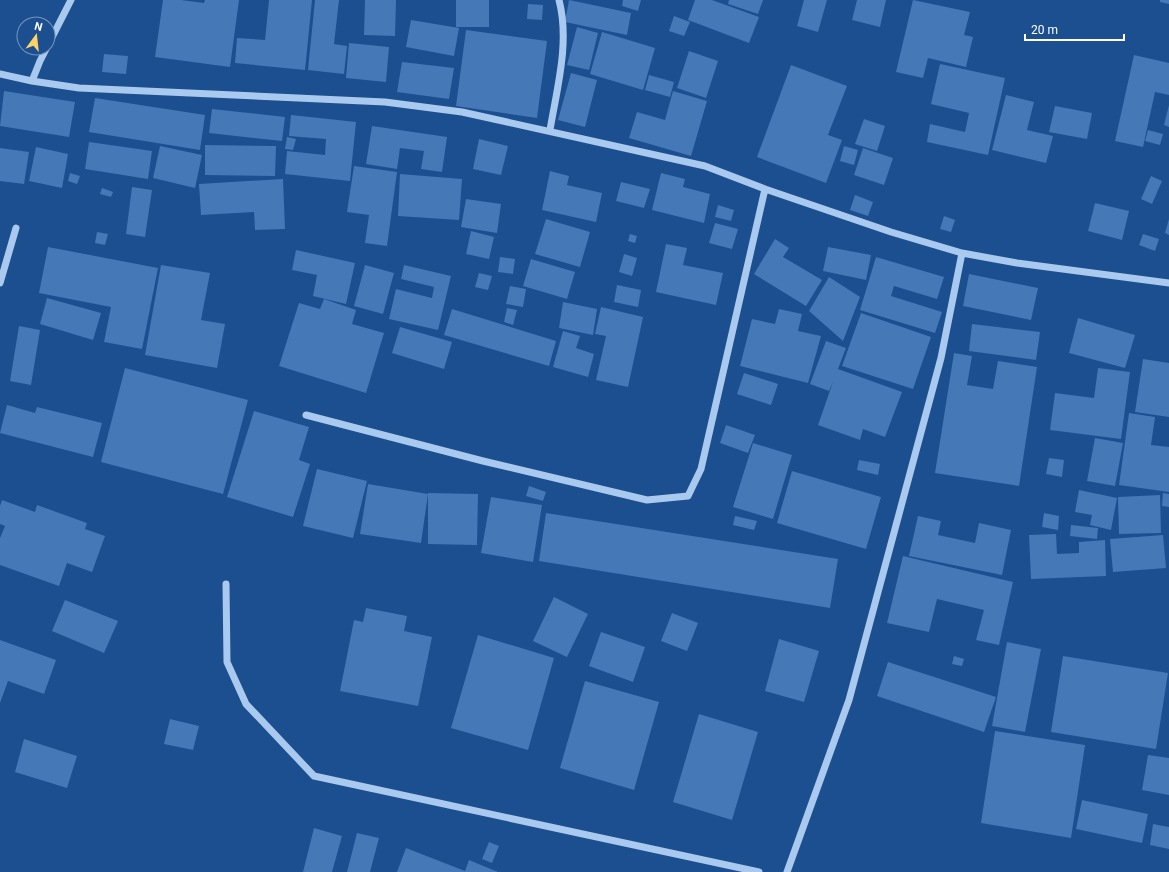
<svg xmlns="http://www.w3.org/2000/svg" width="1169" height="872" font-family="Roboto,sans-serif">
	<rect width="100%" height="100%" fill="#1b4f8f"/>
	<path fill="#4478b7" d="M163,0H181L204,3L205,0H239L230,67L155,57Z
		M269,0H312L305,70L235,63L237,38L265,40Z
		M315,0H339L334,44L347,46L344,74L308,70Z
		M365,0H396L395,36L364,35Z
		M456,0H489V27H456Z
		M569,0L631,13L627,35L565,22Z
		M623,0H641L638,11L622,6Z
		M695,0H712L759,17L749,43L688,20Z
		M729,0H763L758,14L728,4Z
		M804,0H827L818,32L797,26Z
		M857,0H886L880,27L852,20Z
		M913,0L970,12L964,35L973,37L966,67L928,58L923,78L896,72Z
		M1160,0H1169V4L1160,2Z
		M528,4L543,5L542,20L527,19Z
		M674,16L690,22L684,36L669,31Z
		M411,20L459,28L454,56L406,47Z
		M577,27L598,33L589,70L567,65Z
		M466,30L547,41L537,118L456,106Z
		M602,32L655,48L643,90L590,74Z
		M349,43L389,47L386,82L346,78Z
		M689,51L718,61L706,98L677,88Z
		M104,54L128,56L126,74L102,72Z
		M1134,55L1169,63V95L1155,92L1143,147L1115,141Z
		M402,62L454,68L449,99L397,92Z
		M940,64L1005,78L988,155L927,142L930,124L965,132L969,113L931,104Z
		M791,65L847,86L828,135L842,140L826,183L757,157Z
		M571,73L597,80L585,127L558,120Z
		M649,75L674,82L670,97L645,90Z
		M4,91L75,102L69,137L0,126Z
		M673,91L707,101L691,156L629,138L637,112L665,120Z
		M1006,95L1034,102L1027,130L1053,136L1046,163L992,150Z
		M95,98L205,115L200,150L89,132Z
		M1169,105V127L1164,125Z
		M1055,106L1092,113L1087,139L1049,132Z
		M212,109L285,117L282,141L209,133Z
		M291,115L356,122L350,181L285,174L287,151L325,155L326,139L289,136Z
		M864,119L885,126L877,151L855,144Z
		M372,126L447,137L442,172L421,169L424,151L400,148L397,169L366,164Z
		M1148,130L1163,134L1160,145L1145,141Z
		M287,137L296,139L293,150L285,149Z
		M479,139L508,146L501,175L473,169Z
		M89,142L152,151L148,179L85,169Z
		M205,145L276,146L275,176L205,175Z
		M160,146L202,155L195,188L153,178Z
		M844,146L858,150L854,165L840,161Z
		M36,147L68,154L62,188L29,181Z
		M0,148L29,152L24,184L0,181Z
		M863,148L893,158L884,185L854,175Z
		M354,166L397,172L387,246L365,243L369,215L347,212Z
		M550,171L569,176L567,185L602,193L596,222L542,210Z
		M70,173L80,176L77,184L68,181Z
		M661,173L685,179L683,187L710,194L704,223L652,210Z
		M400,174L462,179L459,220L398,216Z
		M1151,176L1162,181L1152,204L1141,199Z
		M283,179L285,229L255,230L254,212L201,215L199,184Z
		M621,182L650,189L644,208L616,201Z
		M132,187L152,190L145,237L126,234Z
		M102,188L113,192L111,197L100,194Z
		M855,195L873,202L868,216L850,210Z
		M466,199L501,204L497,233L461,227Z
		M1095,203L1129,211L1122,240L1088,231Z
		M718,205L734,210L731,221L715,217Z
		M944,216L955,220L951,232L940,229Z
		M546,219L590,232L580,267L535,254Z
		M1169,219V235L1165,233Z
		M715,223L738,229L732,249L709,243Z
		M471,231L494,237L489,259L466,254Z
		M97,232L108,234L105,245L95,243Z
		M630,234L637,236L635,243L628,241Z
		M1143,234L1159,239L1155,251L1139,245Z
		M775,239L789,248L783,257L822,280L806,306L754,274Z
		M666,244L687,248L683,265L723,273L716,305L656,292Z
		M48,247L158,268L142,349L104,342L111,307L39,293Z
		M828,247L871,255L866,280L823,271Z
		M296,250L355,263L346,304L313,296L317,275L292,270Z
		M624,254L637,258L632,276L619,272Z
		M500,257L515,259L513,274L498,272Z
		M876,257L944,277L937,299L894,286L891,296L942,312L935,333L860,310Z
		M531,259L575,272L567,299L523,286Z
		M161,265L210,273L201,320L225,324L217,368L145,355Z
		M365,265L394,273L383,314L354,306Z
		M404,265L451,276L438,330L389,319L396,289L432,298L434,287L401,279Z
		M479,273L492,276L488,290L475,287Z
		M969,274L1038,288L1031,320L963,306Z
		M829,277L860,297L843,341L809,311Z
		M617,285L641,290L638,307L614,302Z
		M510,286L526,289L523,307L506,304Z
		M47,298L101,313L93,340L40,324Z
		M324,299L356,310L352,324L384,333L366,393L279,366L299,303L320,309Z
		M563,302L597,309L593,335L559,328Z
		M601,307L643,317L628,387L596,380L606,336L595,334Z
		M507,308L517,310L513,325L504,322Z
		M452,309L556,341L549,366L444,335Z
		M779,309L802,314L798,331L821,336L808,383L740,366L752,319L775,324Z
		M861,313L931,337L913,389L842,366Z
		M1078,318L1135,335L1125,368L1069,353Z
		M972,324L1040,332L1036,360L969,351Z
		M19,326L40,330L31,385L10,381Z
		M400,327L452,342L444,369L392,353Z
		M563,331L580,336L576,348L594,354L588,377L553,367Z
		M826,341L846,348L838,369L902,392L885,437L863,429L860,440L818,425L833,382L829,391L810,384Z
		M954,353L972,356L967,385L993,389L998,361L1037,367L1019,486L935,473Z
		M1143,359L1169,363V417L1135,412Z
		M125,368L248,400L223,494L101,462Z
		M1098,368L1130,372L1121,439L1050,430L1055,393L1094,398Z
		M744,373L778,384L771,405L737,394Z
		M7,405L35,413L37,407L102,423L93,457L0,433Z
		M254,411L309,427L299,460L310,464L293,517L227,497Z
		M1129,413L1155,417L1151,445L1169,447V492L1119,485Z
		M726,425L755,435L748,453L720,443Z
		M1095,438L1123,443L1115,486L1087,481Z
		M753,443L792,455L773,519L733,507Z
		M1049,458L1064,460L1062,477L1046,474Z
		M859,460L880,464L878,475L857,470Z
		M317,469L367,481L353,538L303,526Z
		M792,471L881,497L866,549L777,523Z
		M368,484L428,494L421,543L360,534Z
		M529,486L546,492L543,501L526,496Z
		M1079,490L1117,498L1111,530L1090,525L1092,515L1075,512Z
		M428,493L478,494L477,545L428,544Z
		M1163,493L1169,494V507L1162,506Z
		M1160,495L1161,533L1119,534L1118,497Z
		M491,497L542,505L533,562L481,553Z
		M2,500L35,512L37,505L87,523L85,529L105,536L92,572L67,563L59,586L0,565V538L5,526L0,524V506Z
		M546,513L838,559L830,608L539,561Z
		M1044,513L1059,516L1058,530L1042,527Z
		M735,516L757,521L754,530L733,525Z
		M918,516L941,521L938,535L975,543L979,523L1011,530L1002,575L909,556Z
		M1071,525L1098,528L1097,539L1070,536Z
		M1056,534L1057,554L1079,553V542L1105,540L1106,576L1031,579L1029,535Z
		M1163,535L1166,568L1113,572L1110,539Z
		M903,556L1013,582L999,645L976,640L984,610L937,599L929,632L887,623Z
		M554,597L588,614L567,657L533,641Z
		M65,600L118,621L104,653L52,631Z
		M366,608L407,616L404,631L432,637L418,706L340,691L354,620L363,622Z
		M672,613L698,623L687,651L661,641Z
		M601,632L645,647L633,682L589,666Z
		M478,635L554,658L528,750L451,728Z
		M779,639L819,651L804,702L765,691Z
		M0,640L56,660L44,694L8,681L0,703Z
		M1007,642L1041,649L1025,732L992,726Z
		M954,656L964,659L962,666L952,664Z
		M1063,656L1168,673L1156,749L1051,732Z
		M888,662L996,697L984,732L877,696Z
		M585,681L659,702L634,790L560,768Z
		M699,714L758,732L732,820L673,802Z
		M170,719L199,726L193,750L164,744Z
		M995,731L1085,745L1071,838L981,823Z
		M24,739L77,756L67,788L15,772Z
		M1148,755L1169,758V795L1142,790Z
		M1082,800L1148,814L1142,843L1076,829Z
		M1153,824L1169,827V849L1150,845Z
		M314,828L342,836L332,872H303Z
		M357,833L379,838L370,872H347Z
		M489,842L499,846L492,863L482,859Z
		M406,848L465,871L469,860L498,872H397Z"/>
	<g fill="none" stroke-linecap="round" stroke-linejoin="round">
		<path stroke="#a9c9ee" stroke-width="7" d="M0,74L32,81L79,88L385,102L462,112L705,166L765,189L891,232L962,253L1017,263L1169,283
			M32,81L40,61L71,0
			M550,130C557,88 570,42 559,0
			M0,283L16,228
			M306,415L483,461L647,500L688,496L701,469L765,189
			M226,584L227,662L246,704L314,776L759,872
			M787,872L849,700L941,358L962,253"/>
	</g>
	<g transform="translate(36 36) rotate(15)"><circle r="19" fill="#1b4f8f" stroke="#7695bc"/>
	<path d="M0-3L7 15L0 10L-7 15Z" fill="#ffd166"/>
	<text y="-6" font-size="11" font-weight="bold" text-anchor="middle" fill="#ffffff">N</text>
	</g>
	<path d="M1025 34v6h99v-6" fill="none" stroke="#ffffff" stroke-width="2"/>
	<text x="1031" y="34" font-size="12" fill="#ffffff" stroke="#1b4f8f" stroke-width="3" paint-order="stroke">20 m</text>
</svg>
